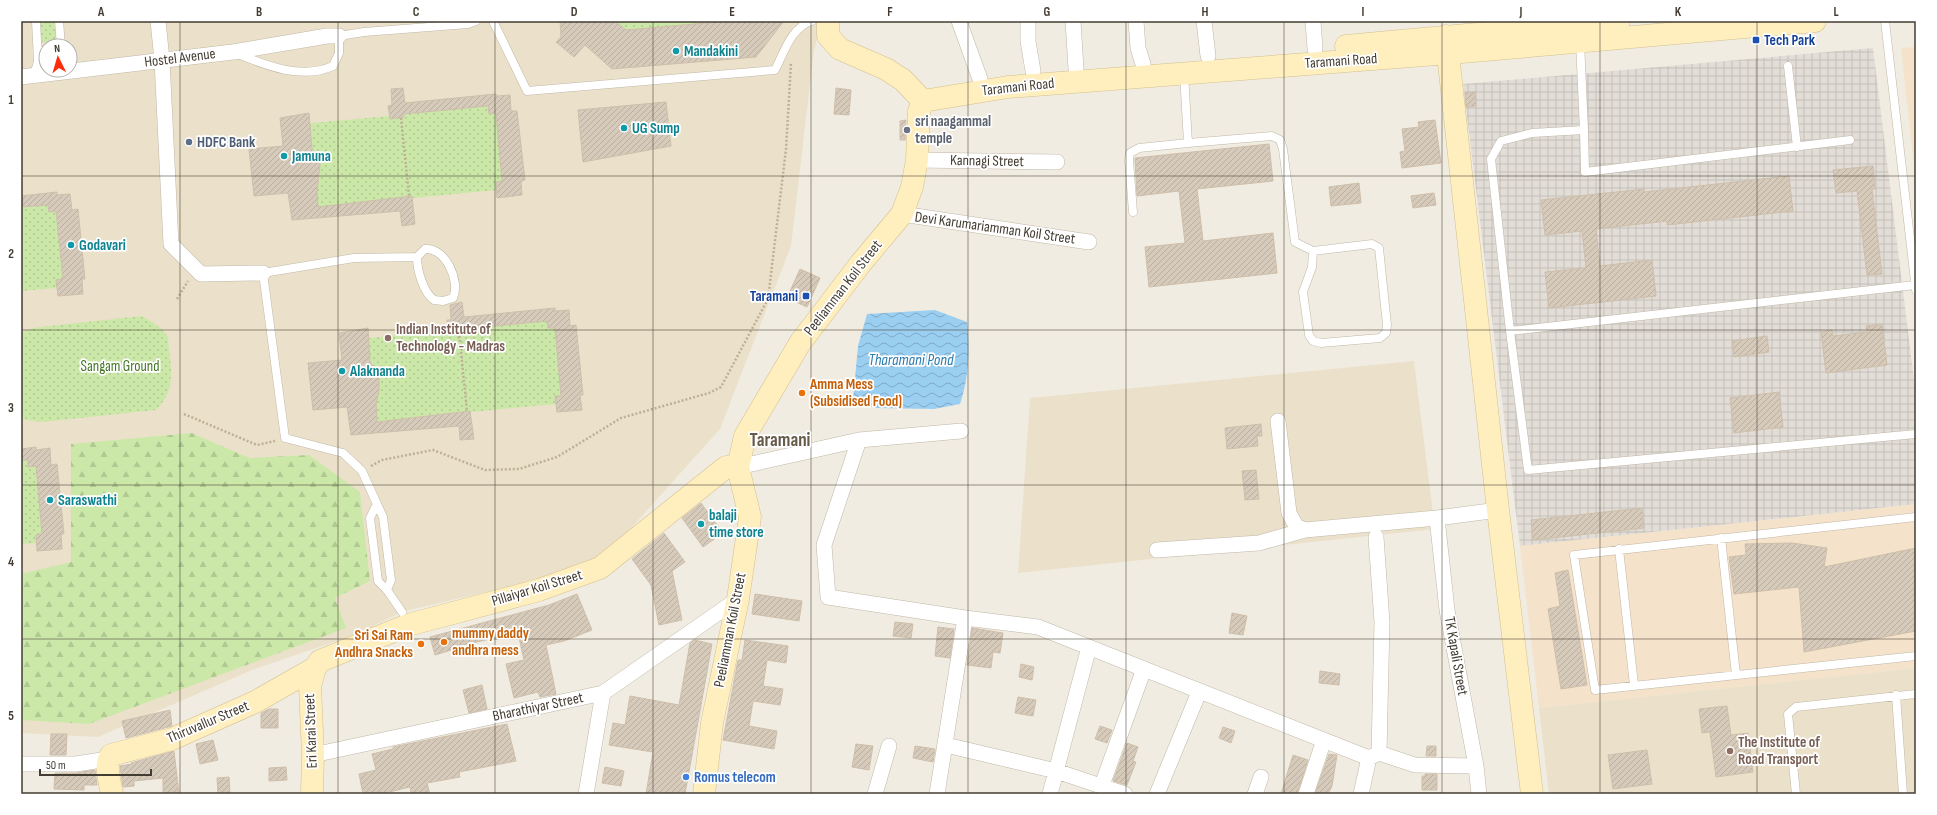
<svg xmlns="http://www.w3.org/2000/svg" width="1937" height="815" font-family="'Sofia Sans Condensed',sans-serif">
	<defs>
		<pattern id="industrial-grid" width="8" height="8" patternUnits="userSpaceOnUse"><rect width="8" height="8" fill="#e3ddd7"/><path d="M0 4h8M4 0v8" fill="none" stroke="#c4bfb9"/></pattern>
		<pattern id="green-dots" width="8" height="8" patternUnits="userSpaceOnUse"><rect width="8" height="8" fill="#cce8a8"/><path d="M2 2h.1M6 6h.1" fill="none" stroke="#b0c891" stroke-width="1.8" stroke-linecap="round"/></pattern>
		<pattern id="forest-firs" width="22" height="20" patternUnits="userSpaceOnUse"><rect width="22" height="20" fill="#cce8a8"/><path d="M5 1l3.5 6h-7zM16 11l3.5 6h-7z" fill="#b0c891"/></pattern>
		<pattern id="water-waves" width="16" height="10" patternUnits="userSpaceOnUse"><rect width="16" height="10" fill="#9acff2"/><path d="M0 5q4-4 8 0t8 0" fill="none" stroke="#7fa9c5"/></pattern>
		<pattern id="building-hatch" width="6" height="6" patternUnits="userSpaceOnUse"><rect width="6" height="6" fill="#d6caba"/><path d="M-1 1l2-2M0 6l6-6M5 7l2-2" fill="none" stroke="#b9aea0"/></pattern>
	</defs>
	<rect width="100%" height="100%" fill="#f1ece1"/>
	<path fill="#f5e2cb" d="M1916,47V185L1901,48Z
		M1916,504V668L1539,708L1520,546Z"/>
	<path fill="url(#industrial-grid)" d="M1873,48L1916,396V504L1520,546L1463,84Z"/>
	<path fill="#ebe1ca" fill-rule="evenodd" d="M21,21H822L814,50L791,246L720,429L598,565L402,612L357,634L252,670L98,737L21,733ZM46,46H70V70H46Z
		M1414,361L1435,529L1018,573L1030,398Z
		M1916,668V794H1549L1539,708Z"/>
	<path fill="url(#green-dots)" d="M39,21H54L56,39L52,43L42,42L40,39Z
		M615,21H728L626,30Z
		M488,106L489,114L496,113L503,181L496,182L497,190L308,208L316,183L319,182C321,171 321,160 314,152H312L301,124L389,116L390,119L404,117V114Z
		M48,205L49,212L56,211L63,279L57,288L21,291V207Z
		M141,316C152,321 161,327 168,337C170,366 178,388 156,410L42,422L26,420L21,417V333L32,328Z
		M547,321L548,328H555L561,396H555L556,404L471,412L470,411H467L367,423C374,405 386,383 373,366H371L370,357L361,358L360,339L448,330L449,333L463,332V329Z
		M21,460H28V467L36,466L42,534L36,535V543L21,544Z"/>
	<path fill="url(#forest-firs)" d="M192,433L249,458L309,455L360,492L370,581L335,598L346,628L89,724L21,720V574L71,562V444Z"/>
	<path fill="url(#water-waves)" d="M935,310L967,322C970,350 969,377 960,404L934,409L875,408L853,400L858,346L867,314Z"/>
	<path fill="url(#building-hatch)" stroke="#cebfaa" d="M560,21H615L626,30L728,21H784L756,57L612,69L585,45L574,57L556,42L561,37Z
		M403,88L405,103L496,94L497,96L510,95L511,111H517L525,180L521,181L522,195L497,198L496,182L502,181L496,113L489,114L488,106L404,114V117L390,119L388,106L392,105L391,89Z
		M836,88L851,90L849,115L834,114Z
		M1475,92L1476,106L1466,107L1465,93Z
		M666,102L671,146L583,162L578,110Z
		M309,113L312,149L319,158L320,165L317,191L318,207L412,196L415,224L402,226L400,211L292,220L288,193L254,196L249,149L283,146L280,118Z
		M906,120L905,140H900V121Z
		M1435,120L1441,163L1402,168L1400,152L1405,151L1402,129L1419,127L1418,122Z
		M1269,144L1273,181L1197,189L1203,241L1273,233L1277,273L1149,287L1145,247L1185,243L1179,191L1137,196L1135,158Z
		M1873,166L1875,189H1872L1882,274L1867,275L1857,191L1836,193L1833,170Z
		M1789,176L1793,211L1667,225V221L1596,229L1600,266L1652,260L1656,296L1549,308L1545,272L1586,268L1582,231L1545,235L1541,200L1644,189V192Z
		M1359,183L1361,203L1331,206L1329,187Z
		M57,192V195L70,194L72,210L78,209L85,279H82L83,294L58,296L56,280L63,279L56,211L49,212L48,205L21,207V196Z
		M1434,193L1436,205L1413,208L1411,196Z
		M800,269L820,278L807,307L787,298Z
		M462,302L464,317L555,308V311L569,310L570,326L576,325L583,395H580L582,410L557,412L555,396H561L555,328H548L547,321L463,329V332L448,333L447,320H451L450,305Z
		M1882,324L1887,365L1826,373L1821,332L1832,330L1833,336L1867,332L1866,326Z
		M368,328L370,362L377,372L379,379V391L376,404L377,422L470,411L474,439L460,440L459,426L351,435L347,407L313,410L308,363L342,360L339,333Z
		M1767,336L1769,352L1734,357L1732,341Z
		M1779,392L1783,427L1734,433L1730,398Z
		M1261,424L1262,436H1257L1258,446L1227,449L1225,428Z
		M36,447V450L50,448L51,465L57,464L64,534H61L62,549L37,551L36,535L42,534L36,466L28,467V460H21V449Z
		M1256,470L1259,499L1245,500L1242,471Z
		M701,503L723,533L703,547L682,518Z
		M1642,508L1644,528L1533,540L1531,520Z
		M664,533L685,562L672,571L682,620L659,625L651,585L632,559Z
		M1792,543L1827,548L1824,567L1916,548V631L1804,652L1799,587L1734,594L1729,557L1746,555L1745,544Z
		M1568,570L1587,685L1561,689L1548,609L1560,606L1555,573Z
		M577,594L592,630L564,641L546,645L556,694L540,697L538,692L514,698L506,664L524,660L518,633L458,646V648L435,655L430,637L549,605Z
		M755,594L802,601L799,621L752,614Z
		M1232,613L1247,616L1243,635L1229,633Z
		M895,622L913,624L911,638L893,636Z
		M938,627L954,629L950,658L935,656Z
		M972,628L1003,633L1000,653L993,652L991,668L967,665Z
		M694,640L712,644L685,794H646L653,752L609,745L613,723L625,725L630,696L679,705L690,643Z
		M745,640L788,646L786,663L767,660L763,686L783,689L780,705L753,701L749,726L777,731L774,749L723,740L738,660H742Z
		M1021,664L1034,667L1032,680L1019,677Z
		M1320,671L1340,674L1339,685L1319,683Z
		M482,685L487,709L469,713L463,690Z
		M1018,697L1036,700L1033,716L1015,713Z
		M1727,706L1731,735L1748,733L1753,772L1716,777L1710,732L1702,733L1699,709Z
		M269,709H278V728H261V713Z
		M170,710L172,726L126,738L122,721Z
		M507,724L516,761L459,772L460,777L427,783L430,794H411L410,787L381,794V792L363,794L359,774L376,770L372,754L393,749V747Z
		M1100,726L1112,730L1107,743L1095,739Z
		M1223,727L1235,731L1231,743L1219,738Z
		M51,734H67L66,755H50Z
		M213,740L218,760L200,764L196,744Z
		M1127,743L1138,747L1133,761L1136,762L1127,785L1113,781Z
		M856,744L873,746L869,770L852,767Z
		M915,746L935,749L933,762L913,758Z
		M1427,746H1436V756H1426Z
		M1647,750L1652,784L1613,789L1608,755Z
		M174,751L179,794H163V778L134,781V786L123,787L120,766L132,764L131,763Z
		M1329,754L1337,755L1332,786L1328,794H1315Z
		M1293,755L1308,760L1297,794H1281Z
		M286,767L287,780L269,781V768Z
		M605,767L624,771L621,786L602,783Z
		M95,770L97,785H84V790L54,789L55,773H76Z
		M1425,774H1437V790H1422V776H1425Z
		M229,777L230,794H218L217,778Z"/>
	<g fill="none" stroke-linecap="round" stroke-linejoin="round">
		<defs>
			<path id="lane" d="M59,21L61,46
				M493,21L527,91L775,70C784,53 791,27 812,21
				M1885,21L1916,290
				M1580,42L1584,130L1532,133L1501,141L1491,159L1510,331L1528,470L1916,434
				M38,50L46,52
				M238,54C267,66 302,80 333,66L339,53V36L364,32L468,24L476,21
				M1788,66L1797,147
				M34,75L38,61L36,21
				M1584,130L1585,172L1850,140
				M1188,143L1272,136L1280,140L1283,149L1295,242L1313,251L1312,267L1303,292L1309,335L1313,341L1321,343L1380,338L1386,333L1387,325L1379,248L1372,244L1313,251
				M1133,212L1129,160L1130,153L1139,148L1188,143L1184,74
				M425,249C445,247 461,281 453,298L443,301L434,300C423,292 417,270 417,257Z
				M1510,331L1915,285
				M377,504L362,471L343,453L285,438L263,273L354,258L417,257
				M1916,517L1574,555L1595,690L1916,656
				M1721,538L1736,675
				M1619,549L1634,685
				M387,590L391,580L383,517L377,504L370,518L378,581L387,590L402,612
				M1896,695L1903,794
				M1796,794L1788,714L1796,707L1916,694"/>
			<path id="street" d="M158,21L162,60L171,244L201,274L263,273
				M959,21L980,79
				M1028,21V41L1033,71
				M1073,21L1076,69
				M1136,21L1138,48L1143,64
				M1204,21L1208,56
				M1313,21L1315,49
				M21,77L233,52L327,36H339
				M917,160L1057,162
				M902,214L1089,242
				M1278,421L1289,513L1296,526L1305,530L1437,518L1498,510
				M859,440L824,545L828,597L965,618L1038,627L1369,758L1379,753L1415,765L1476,766
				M738,467L859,440L961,431
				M1437,518L1447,610L1476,766L1479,794
				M1376,537L1382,622L1379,753
				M1157,550L1259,543L1305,530
				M946,745L1056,771L1125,794
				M313,755L603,693L738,599
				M21,764H76L108,759
				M1102,785L1144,669
				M586,794L603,693
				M875,794L889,746
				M937,794L965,618
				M1050,794L1089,647
				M1157,794L1199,692
				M1255,794L1261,777
				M1306,794L1324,740
				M1361,794L1369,758"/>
			<path id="secondary" d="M828,21V36L840,49L886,69L903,80L923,101
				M1446,36L1498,510L1532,794
				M1346,46L1619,21
				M923,101L1008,87L1450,53L1815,21
				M112,794C110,782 104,765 111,755L172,739L255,702L315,668
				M312,794L313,755L310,686L315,668L320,661L408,625L539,590L600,568L726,467H738
				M704,794L712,723L738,599L750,517L738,467L745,436L800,343L861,263L902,214L912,187L917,160L919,111L923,101"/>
		</defs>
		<use href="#lane" stroke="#c0b7a7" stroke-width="9"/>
		<use href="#street" stroke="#c0b7a7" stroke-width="16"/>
		<use href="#secondary" stroke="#d3c08f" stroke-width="23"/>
		<path stroke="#bfaf95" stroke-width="2.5" stroke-dasharray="2 2" stroke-linecap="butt" d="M401,118L409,196
			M177,299L188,281
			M459,332L467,411
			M184,414L257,445L275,441
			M371,466L382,460L433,450L485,470L519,469L557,457L621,418L709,393L721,387L768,299L786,149L791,63"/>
		<use href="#lane" stroke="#fff" stroke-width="8"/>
		<use href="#street" stroke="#fff" stroke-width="15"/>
		<use href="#secondary" stroke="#ffeebe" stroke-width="22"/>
	</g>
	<path fill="none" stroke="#433c32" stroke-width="1" stroke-opacity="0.55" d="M180,21V794M338,21V794M495,21V794M653,21V794M811,21V794M968,21V794M1126,21V794M1284,21V794M1442,21V794M1600,21V794M1757,21V794M21,176H1916M21,330H1916M21,485H1916M21,639H1916"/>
	<g fill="#1a4fb4" stroke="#fff" stroke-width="1.5">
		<rect x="1752" y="36" width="8" height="8" rx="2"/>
		<rect x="802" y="292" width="8" height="8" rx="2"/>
	</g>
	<g fill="#0f9aa8" stroke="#fff" stroke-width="1.5">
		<circle cx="676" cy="51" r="4"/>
		<circle cx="624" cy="128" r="4"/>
		<circle cx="284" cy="156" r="4"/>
		<circle cx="71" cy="245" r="4"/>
		<circle cx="342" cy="371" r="4"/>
		<circle cx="50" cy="500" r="4"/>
		<circle cx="701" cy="524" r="4"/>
	</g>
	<circle fill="#6b7280" stroke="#fff" stroke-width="1.5" cx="907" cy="130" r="4"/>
	<circle fill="#5c6f8a" stroke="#fff" stroke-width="1.5" cx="189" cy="142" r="4"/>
	<g fill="#8d6e63" stroke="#fff" stroke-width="1.5">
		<circle cx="388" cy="338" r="4"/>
		<circle cx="1730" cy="751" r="4"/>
	</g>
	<g fill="#e8710a" stroke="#fff" stroke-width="1.5">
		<circle cx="802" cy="393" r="4"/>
		<circle cx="444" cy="642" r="4"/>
		<circle cx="421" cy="644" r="4"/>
	</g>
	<circle fill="#3f7fe0" stroke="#fff" stroke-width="1.5" cx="686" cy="777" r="4"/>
	<g text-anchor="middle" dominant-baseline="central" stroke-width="3.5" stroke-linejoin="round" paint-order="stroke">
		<g font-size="15" font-weight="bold" fill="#164399" stroke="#fff" text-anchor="start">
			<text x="1764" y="40">Tech Park</text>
			<text x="798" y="296" text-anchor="end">Taramani</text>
		</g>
		<g font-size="15" font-weight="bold" fill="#0d838f" stroke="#fff" text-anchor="start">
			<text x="684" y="51">Mandakini</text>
			<text x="632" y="128">UG Sump</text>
			<text x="292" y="156">Jamuna</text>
			<text x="79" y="245">Godavari</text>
			<text x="350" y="371">Alaknanda</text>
			<text x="58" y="500">Saraswathi</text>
			<text x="709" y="515">balaji<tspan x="709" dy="17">time store</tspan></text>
		</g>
		<g font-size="15" fill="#433c32" stroke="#fff">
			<text transform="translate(180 58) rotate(-7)">Hostel Avenue</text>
			<text transform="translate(1341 61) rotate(-4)">Taramani Road</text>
			<text transform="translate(1018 87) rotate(-6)">Taramani Road</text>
			<text transform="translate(987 161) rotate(1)">Kannagi Street</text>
			<text transform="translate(995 228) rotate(8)">Devi Karumariamman Koil Street</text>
			<text transform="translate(843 288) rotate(-52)">Peeliamman Koil Street</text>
			<text transform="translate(537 588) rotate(-17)">Pillaiyar Koil Street</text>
			<text transform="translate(730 630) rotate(-79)">Peeliamman Koil Street</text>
			<text transform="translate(1456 656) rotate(80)">TK Kapali Street</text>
			<text transform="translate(538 707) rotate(-12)">Bharathiyar Street</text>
			<text transform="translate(208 722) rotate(-23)">Thiruvallur Street</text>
			<text transform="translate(311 731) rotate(-92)">Eri Karai Street</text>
		</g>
		<g font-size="15" font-weight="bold" fill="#5b616d" stroke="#fff" text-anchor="start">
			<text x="915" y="121">sri naagammal<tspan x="915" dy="17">temple</tspan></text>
		</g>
		<g font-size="15" font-weight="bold" fill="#4e5e75" stroke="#fff" text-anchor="start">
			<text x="197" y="142">HDFC Bank</text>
		</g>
		<g font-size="15" font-weight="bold" fill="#785e54" stroke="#fff" text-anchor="start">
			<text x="396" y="329">Indian Institute of<tspan x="396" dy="17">Technology - Madras</tspan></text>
			<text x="1738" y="742">The Institute of<tspan x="1738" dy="17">Road Transport</tspan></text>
		</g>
		<g font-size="15" fill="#447525" stroke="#fff">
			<text x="120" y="366">Sangam Ground</text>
		</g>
		<g font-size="15" font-weight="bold" fill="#c56008" stroke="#fff" text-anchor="start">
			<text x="810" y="384">Amma Mess<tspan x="810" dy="17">(Subsidised Food)</tspan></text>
			<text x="452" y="633">mummy daddy<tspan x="452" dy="17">andhra mess</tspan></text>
			<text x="413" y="635" text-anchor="end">Sri Sai Ram<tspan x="413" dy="17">Andhra Snacks</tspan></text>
		</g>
		<g font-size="15" font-weight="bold" fill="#366cbe" stroke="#fff" text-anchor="start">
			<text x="694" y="777">Romus telecom</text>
		</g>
		<g font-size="16" font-style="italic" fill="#297ab0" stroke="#fff">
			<text x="911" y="360">Tharamani Pond</text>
		</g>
		<g font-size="19" font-weight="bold" fill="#665a49" stroke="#fff">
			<text x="780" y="440">Taramani</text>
		</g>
	</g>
	<rect width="1937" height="815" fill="none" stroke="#ffffff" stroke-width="44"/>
	<g transform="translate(58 58) rotate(355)"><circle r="19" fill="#ffffff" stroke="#b4b1ad"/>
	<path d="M0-3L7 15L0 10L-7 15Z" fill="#ff2b0b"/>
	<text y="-6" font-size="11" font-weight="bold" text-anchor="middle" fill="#433c32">N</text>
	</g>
	<path d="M40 769v6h111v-6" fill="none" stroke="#433c32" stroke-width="2"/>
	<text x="46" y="769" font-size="12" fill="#433c32" stroke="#ffffff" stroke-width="3" paint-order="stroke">50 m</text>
	<rect x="22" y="22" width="1893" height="771" fill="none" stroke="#433c32" stroke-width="1.5"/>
	<g font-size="13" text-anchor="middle" font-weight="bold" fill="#433c32">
		<text x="101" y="16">A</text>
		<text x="259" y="16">B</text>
		<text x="416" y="16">C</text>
		<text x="574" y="16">D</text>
		<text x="732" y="16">E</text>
		<text x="890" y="16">F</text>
		<text x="1047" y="16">G</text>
		<text x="1205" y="16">H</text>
		<text x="1363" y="16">I</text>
		<text x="1521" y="16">J</text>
		<text x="1678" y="16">K</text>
		<text x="1836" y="16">L</text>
		<text x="11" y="104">1</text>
		<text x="11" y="258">2</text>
		<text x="11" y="412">3</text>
		<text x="11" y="566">4</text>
		<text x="11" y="720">5</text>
	</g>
</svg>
